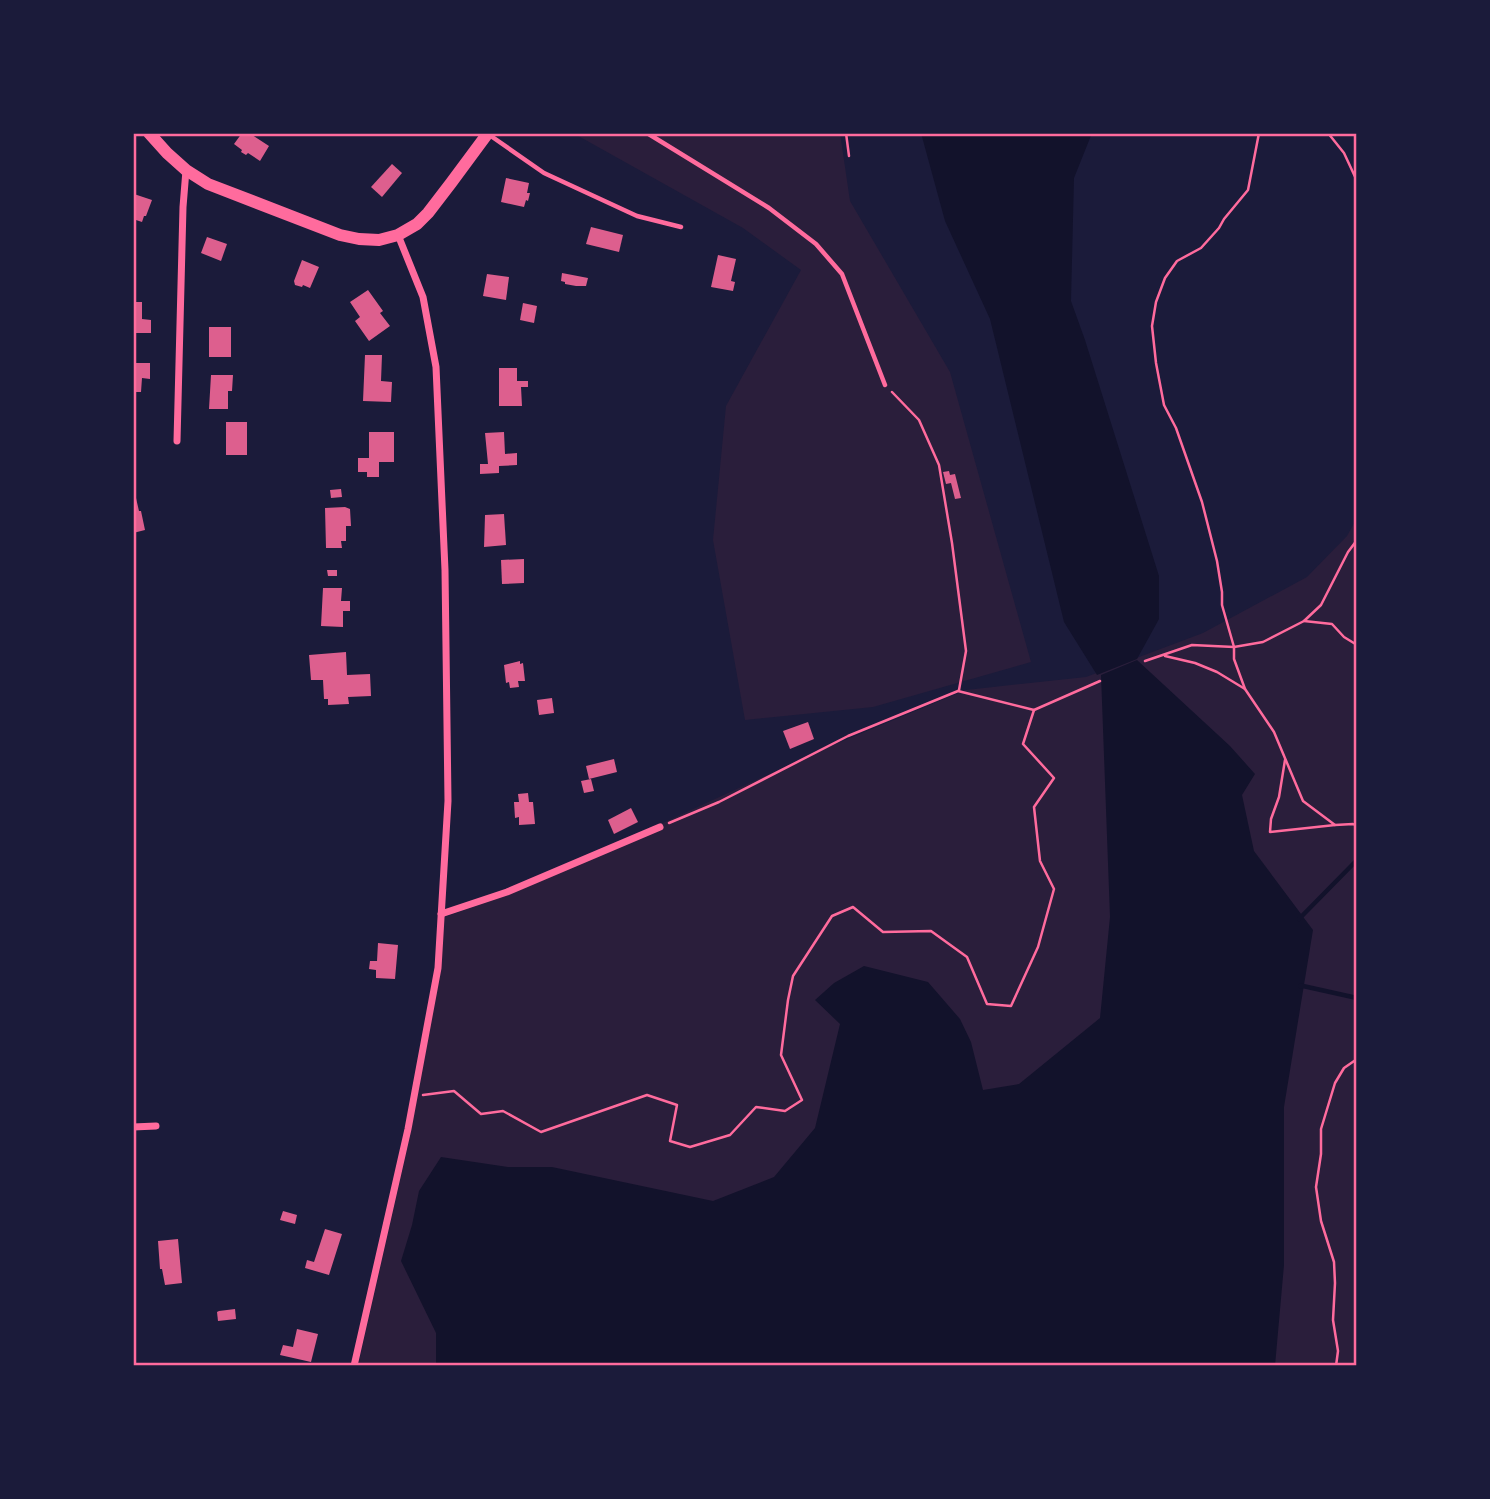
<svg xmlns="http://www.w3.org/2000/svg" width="1490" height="1499" font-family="'Zilla Slab',serif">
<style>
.green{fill:#2a1e3b}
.water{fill:#12122b}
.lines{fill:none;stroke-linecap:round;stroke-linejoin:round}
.stream{stroke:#12122b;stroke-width:4.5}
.building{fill:#dd5f8e}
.path{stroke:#ff6b9d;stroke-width:2.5}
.service{stroke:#ff6b9d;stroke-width:4.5}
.minor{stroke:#ff6b9d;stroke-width:7}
.secondary{stroke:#ff6b9d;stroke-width:12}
.neatline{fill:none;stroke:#ff6b9d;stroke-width:2.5}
</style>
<rect width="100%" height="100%" fill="#1b1b3a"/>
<g class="green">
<path d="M573,133H840L850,201L950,372L1031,662L873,707L745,720L713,540L726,406L801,270L743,228Z"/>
<path d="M1357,518V1366H358L409,1141L440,968L445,917L504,896L826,748L966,690L1086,677L1203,633L1307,577L1347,536Z"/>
</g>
<g class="water">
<path d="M921,133H1092L1074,178L1071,301L1085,340L1159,576V619L1137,659L1097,675L1064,622L990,319L945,221Z"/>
<path d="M1137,660L1230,746L1255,774L1242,795L1254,851L1313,930L1284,1107V1265L1275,1366H436V1333L401,1261L412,1225L419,1191L441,1157L508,1167H552L713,1201L774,1177L815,1128L840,1024L815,1000L834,983L864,966L928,982L960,1019L971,1042L983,1090L1019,1084L1100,1018L1110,917L1101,675Z"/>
</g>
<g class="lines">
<g class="stream">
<path d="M1299,919L1357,860"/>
<path d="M1300,986H1303L1357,998"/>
</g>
</g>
<g class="building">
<path d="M242,133H249L269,146L260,161L248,153L246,155L241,152L242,150L234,144Z"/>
<path d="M392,164L402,173L382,197L371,187Z"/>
<path d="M506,178L529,183L527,193H530L528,201L526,200L524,207L501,202Z"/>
<path d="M134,194L152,200L146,216H144L142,222L133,219Z"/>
<path d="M591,227L623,235L619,252L586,244Z"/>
<path d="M207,237L227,244L221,261L201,253Z"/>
<path d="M718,255L736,259L731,281L735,282L733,291L711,287Z"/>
<path d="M302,260L319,267L310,288L303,285L302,287L295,285L294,281Z"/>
<path d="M562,273L588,278L586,286H576L565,284V282L561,281Z"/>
<path d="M487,274L509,277L506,300L483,296Z"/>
<path d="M368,290L383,311L380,313L390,326L369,341L355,321L360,317L350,302Z"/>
<path d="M133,302H142V319L151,320V333H136V325H133Z"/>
<path d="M523,303L537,306L534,323L520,320Z"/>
<rect x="209" y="327" width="22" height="30"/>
<path d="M365,355H382L381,381L392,382L391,402L363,401Z"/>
<path d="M135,363H150V379L142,378L141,392H133V371H135Z"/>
<path d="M499,368H517V381H528V387H521L522,406H499Z"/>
<path d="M211,375H233L232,391H228V409H209Z"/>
<rect x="226" y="422" width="21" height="33"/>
<path d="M369,432H394V462H379V477H367V472H358V458H369Z"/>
<path d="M504,432L505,454L517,453V465L499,466V473L480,474V464H488L485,433Z"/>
<path d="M949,471L950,475L955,474L961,498L955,499L951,483L946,484L943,472Z"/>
<path d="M341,489L342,497L331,498L330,490Z"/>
<path d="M133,498H136L139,511H141L145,530L133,533Z"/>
<path d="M345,507L350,509L351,526H346V541H341L342,548H326L325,508Z"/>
<path d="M504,514L506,545L484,547L485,515Z"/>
<path d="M524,559V583L502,584L501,560Z"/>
<path d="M327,570H337V576H328Z"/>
<path d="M323,588H342L341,601H350V611H343V627L321,626Z"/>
<path d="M346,652L347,675L370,674L371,696L348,697L349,704L328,705V699H324L323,680H311L309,655Z"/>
<path d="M520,661V664L523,663L525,681H518L519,687L510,688L509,682L506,683L504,665Z"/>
<path d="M552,698L554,713L539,715L537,700Z"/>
<path d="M808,722L814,739L790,749L783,731Z"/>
<path d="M614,759L617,772L589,779L586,766Z"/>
<path d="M591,779L594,791L584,793L581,781Z"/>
<path d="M528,793L529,802H533L535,824L519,825V817L515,818L514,802H519L518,794Z"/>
<path d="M631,808L638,822L614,834L608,820Z"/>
<path d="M378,943L398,945L395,979L376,978V970L369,969L370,961H377Z"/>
<path d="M283,1211L297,1215L295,1224L280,1220Z"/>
<path d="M325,1229L342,1234L329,1275L305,1268L307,1260L314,1262Z"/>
<path d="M178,1239L182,1283L165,1285L162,1269H160L158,1241Z"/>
<path d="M235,1309L236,1319L218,1321L217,1312L219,1311Z"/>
<path d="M297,1329L318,1334L311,1362L280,1355L283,1345L293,1347Z"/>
</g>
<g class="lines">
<g class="path">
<path d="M846,133L849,156"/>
<path d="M1259,133L1248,190L1224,219L1219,228L1201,248L1177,261L1165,278L1156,302L1152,326L1156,363L1164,405L1176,428L1202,502L1217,561L1222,592V605L1234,647V659L1245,689L1274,732L1303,801L1335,825L1353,824L1357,826"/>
<path d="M1328,133L1344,153L1357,181"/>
<path d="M892,392L919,420L939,465L952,543L966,651L959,690"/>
<path d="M1304,621L1332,624L1344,637L1357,645"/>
<path d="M1165,656L1195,663L1217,672L1245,689"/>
<path d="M1145,661L1192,645L1234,647L1263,642L1304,621L1321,605L1348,552L1357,540"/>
<path d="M1285,760L1279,797L1271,819L1270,832L1335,825"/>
<path d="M669,823L719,802L848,736L958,691L1034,710L1100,681"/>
<path d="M423,1095L454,1091L481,1114L503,1111L541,1132L647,1095L677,1105L670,1141L690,1147L730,1135L756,1107L785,1111L802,1100L781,1055L788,1000L793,976L832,916L853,907L883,932L931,931L967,957L987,1004L1011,1006L1038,947L1054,889L1040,861L1034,807L1054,778L1023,744L1034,710"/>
<path d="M1336,1366L1338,1351L1333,1320L1335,1283L1334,1262L1321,1221L1316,1187L1321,1154V1129L1335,1083L1344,1068L1357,1059"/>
</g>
<g class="service">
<path d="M647,133L769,208L816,244L842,274L885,385"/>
<path d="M488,134L544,173L637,216L681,227"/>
</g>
<g class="minor">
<path d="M177,441L183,207L186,170"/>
<path d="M441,914L507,892L660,827"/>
<path d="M133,1127L156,1126"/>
<path d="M354,1366L408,1129L438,968L448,801L445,570L436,367L423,297L398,235"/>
</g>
<path class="secondary" d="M149,133L167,153L186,170L208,184L340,235L359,239L379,240L398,235L417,224L428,213L451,183L488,133"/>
</g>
<rect width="1490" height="1499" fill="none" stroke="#1b1b3a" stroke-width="270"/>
<rect x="135" y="135" width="1220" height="1229" class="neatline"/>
</svg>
